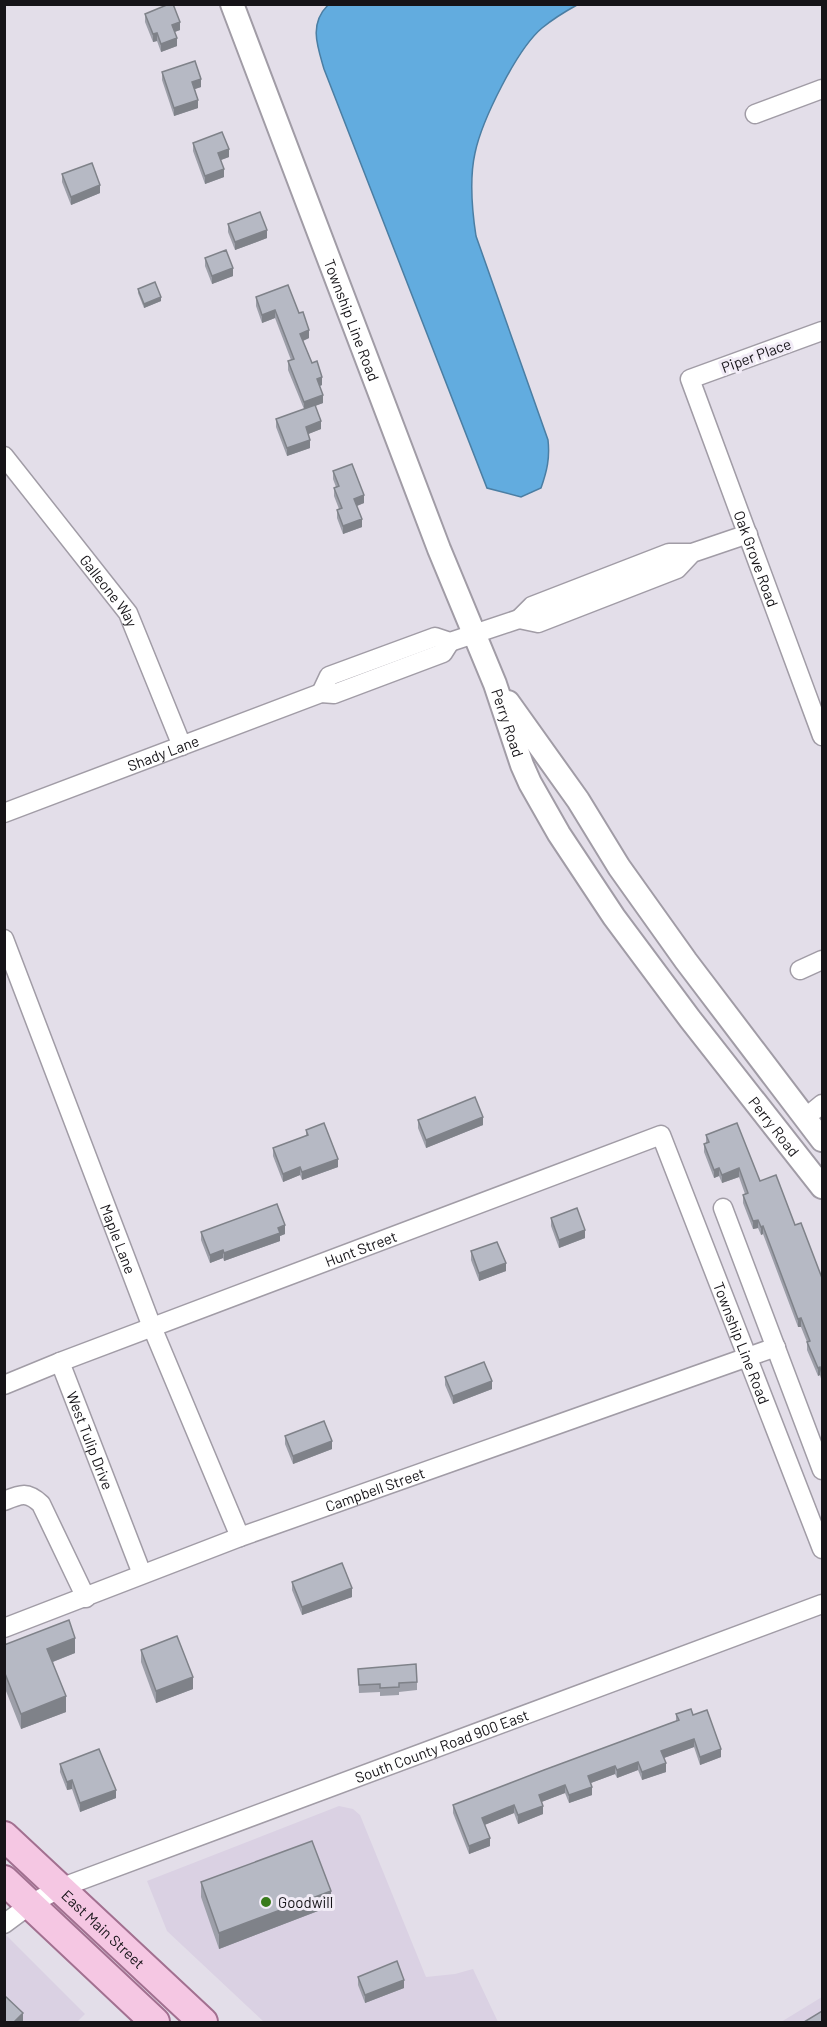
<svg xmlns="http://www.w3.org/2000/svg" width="827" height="2027" font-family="Barlow,sans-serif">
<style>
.built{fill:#dad1e3}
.water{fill:#62acdf;stroke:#4b7ea3;stroke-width:1.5}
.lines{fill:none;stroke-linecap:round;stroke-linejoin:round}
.minor-casing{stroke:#a19ca6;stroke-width:21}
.tertiary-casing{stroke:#a19ca6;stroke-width:26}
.primary-casing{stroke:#a27090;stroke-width:32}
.minor{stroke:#fff;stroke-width:18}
.tertiary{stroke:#fff;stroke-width:22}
.primary{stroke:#f5c7e3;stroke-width:28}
.wall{fill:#9d9fa9}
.shaded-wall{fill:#7f8289}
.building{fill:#b6b9c4;stroke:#7f8289;stroke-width:1.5}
.poi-dot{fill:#397b1b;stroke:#f1ebf6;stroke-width:2}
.labels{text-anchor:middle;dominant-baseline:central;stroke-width:6;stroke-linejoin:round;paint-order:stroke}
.street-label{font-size:15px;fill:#161418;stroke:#f1ebf6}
.poi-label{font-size:15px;fill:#161418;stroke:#f1ebf6;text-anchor:start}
</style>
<rect width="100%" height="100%" fill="#e3dee9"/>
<g class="built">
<path d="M339,1806L353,1809L360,1815L426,1977L455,1974L473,1969L498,2022H264L167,1931L147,1881Z"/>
<path d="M4,1933L85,2014L77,2022H5Z"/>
<path d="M822,1997V2022H781Z"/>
</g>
<path class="water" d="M328,5H577C566,11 553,19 542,28C517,49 482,120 475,153C469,180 472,210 476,236L548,440C550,458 547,471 541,488L521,497L487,488L324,69C317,45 309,24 328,5Z"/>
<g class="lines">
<defs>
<g id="minor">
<path d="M755,114L822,89"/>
<path id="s1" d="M822,331L690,379L822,736"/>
<path id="s2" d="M4,456L128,613L182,746"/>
<path d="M692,553L677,569L538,623L519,619L532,606L669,553H692L748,534"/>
<path d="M321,693L329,676L435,637L450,642L519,619"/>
<path id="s3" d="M4,813L321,693L334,694L443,653L450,642"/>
<path id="s4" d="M4,939L152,1327L240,1537"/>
<path d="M800,970L822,960"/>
<path d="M805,1118L822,1104"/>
<path d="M723,1208L822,1470"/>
<path id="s5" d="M60,1362L142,1574"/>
<path id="s6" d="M4,1385L60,1362L661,1135L822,1549"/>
<path d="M4,1501C21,1494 27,1491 41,1504L86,1598"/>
<path id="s7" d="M4,1628L240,1537L776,1347"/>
<path id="s8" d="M4,1924L31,1904L60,1888L822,1604"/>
</g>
<g id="tertiary">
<path id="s9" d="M232,4L439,549L495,684L522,765L530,783L559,834L614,917L690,1019L822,1187"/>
<path d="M508,702L578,800L619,867L686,961L822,1140"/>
</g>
<g id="primary">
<path id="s10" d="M4,1836L203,2022"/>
<path d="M4,1880L155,2022"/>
</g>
</defs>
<use href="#minor" class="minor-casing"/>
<use href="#tertiary" class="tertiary-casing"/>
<use href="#primary" class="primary-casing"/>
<use href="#minor" class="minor"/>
<use href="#tertiary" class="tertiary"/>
<use href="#primary" class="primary"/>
</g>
<g class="wall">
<path d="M145,14L180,30L174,32L177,46L161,52L157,41L153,42L145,22Z"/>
<path d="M162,72L201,87L195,89L198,108L174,116L162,80Z"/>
<path d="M193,143L229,157L221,160L224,177L205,184L193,151Z"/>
<path d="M62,174L100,193L71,205L62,182Z"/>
<path d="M228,224L267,238L235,250L228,232Z"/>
<path d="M205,258L233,276L212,284L205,266Z"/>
<path d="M138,289L161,301L144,308L138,293Z"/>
<path d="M256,297L299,313L309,338L303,341L312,363L322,385L320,386L323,403L315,406L321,429L308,434L310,448L287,456L276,427V419L304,409L288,370V361L291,360L275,318L262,323L256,306Z"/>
<path d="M333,471L364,503L357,506L362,527L343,534L337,518V510L339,509L334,496V488L336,487L333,479Z"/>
<path d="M418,1120L483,1125L426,1148L418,1128Z"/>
<path d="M306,1130L338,1167L302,1180L300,1175L283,1182L273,1156V1148L306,1136Z"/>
<path d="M706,1135L760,1181L795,1225L822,1278V1382L820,1375L818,1376L807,1350V1342L801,1327H798L763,1234L761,1235L758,1228L753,1229L743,1203V1195L745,1194L739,1177L722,1183L719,1176L714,1178L704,1152V1144L706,1143Z"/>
<path d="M551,1218L585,1238L559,1248L551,1226Z"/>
<path d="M201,1232L285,1234L280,1236V1241L224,1261L223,1258L210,1263L201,1240Z"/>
<path d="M471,1251L506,1271L479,1281L471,1260Z"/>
<path d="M445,1377L492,1389L453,1404L445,1385Z"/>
<path d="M285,1436L332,1449L293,1464L285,1444Z"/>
<path d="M292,1582L352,1597L302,1615L292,1590Z"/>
<path d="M4,1645L75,1653L53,1662L66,1712L21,1729L4,1686Z"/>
<path d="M141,1650L193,1689L156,1703L141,1662Z"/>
<path d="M358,1669L417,1682V1690L399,1692V1695L380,1696V1692L359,1693Z"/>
<path d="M676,1714L693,1715L721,1757L700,1765L694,1747L664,1758L666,1772L642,1780L638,1770L617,1778L615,1774L591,1783L592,1795L569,1803L565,1793L541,1802L543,1814L518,1824L514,1813L484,1825L490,1846L469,1854L453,1813V1805L676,1721Z"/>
<path d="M60,1764L116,1798L80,1812L72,1789L67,1790L60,1772Z"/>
<path d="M201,1882L331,1906L219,1949L201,1897Z"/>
<path d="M358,1977L404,1988L365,2003L358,1985Z"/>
</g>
<g class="shaded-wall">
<path d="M180,22V30L172,33V25Z"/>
<path d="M157,33V41L153,42V34Z"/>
<path d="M177,38V46L161,52V44Z"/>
<path d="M201,79V87L192,90V82Z"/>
<path d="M198,100V108L174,116V108Z"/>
<path d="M229,149V157L218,161V153Z"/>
<path d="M224,169V177L205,184V176Z"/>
<path d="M100,185V193L71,205V197Z"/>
<path d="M267,230V238L235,250V242Z"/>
<path d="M233,268V276L212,284V276Z"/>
<path d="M161,297V301L144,308V304Z"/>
<path d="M275,310V318L262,323V315Z"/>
<path d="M309,330V338L300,342V334Z"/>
<path d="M322,377V385L317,387V379Z"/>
<path d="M323,395V403L304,410V402Z"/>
<path d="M321,421V429L306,435V427Z"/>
<path d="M310,440V448L287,456V448Z"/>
<path d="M364,495V503L354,507V499Z"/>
<path d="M362,519V527L343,534V526Z"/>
<path d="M483,1117V1125L426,1148V1140Z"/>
<path d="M338,1159V1167L302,1180V1172Z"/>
<path d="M300,1167V1175L283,1182V1174Z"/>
<path d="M719,1168V1176L714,1178V1170Z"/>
<path d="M739,1168V1177L722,1183V1175Z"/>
<path d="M758,1220V1228L753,1229V1221Z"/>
<path d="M285,1225V1234L280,1236V1241L224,1261V1253Z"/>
<path d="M763,1226V1234L761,1235V1227Z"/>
<path d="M585,1230V1238L559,1248V1240Z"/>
<path d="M223,1250V1258L210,1263V1255Z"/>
<path d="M506,1263V1271L479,1281V1273Z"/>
<path d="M801,1318V1327H798V1319Z"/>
<path d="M820,1367V1375L818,1376V1368Z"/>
<path d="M492,1381V1389L453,1404V1396Z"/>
<path d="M332,1441V1449L293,1464V1456Z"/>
<path d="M352,1588V1597L302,1615V1607Z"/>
<path d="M75,1638V1653L47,1664V1649Z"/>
<path d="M193,1677V1689L156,1703V1691Z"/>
<path d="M66,1696V1712L21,1729V1714Z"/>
<path d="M694,1739V1747L661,1759V1751Z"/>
<path d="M721,1749V1757L700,1765V1757Z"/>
<path d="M638,1762V1770L617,1778V1770Z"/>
<path d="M666,1763V1772L642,1780V1772Z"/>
<path d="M615,1766V1774L588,1784V1776Z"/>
<path d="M72,1780V1789L67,1790V1782Z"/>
<path d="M565,1785V1793L539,1803V1795Z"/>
<path d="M592,1787V1795L569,1803V1795Z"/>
<path d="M116,1790V1798L80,1812V1803Z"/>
<path d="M514,1805V1813L482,1826V1818Z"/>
<path d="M543,1806V1814L518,1824V1815Z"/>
<path d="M490,1838V1846L469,1854V1846Z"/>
<path d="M331,1891V1906L219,1949V1933Z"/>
<path d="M404,1980V1988L365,2003V1995Z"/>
<path d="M23,2013V2022H14Z"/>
</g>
<g class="building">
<path d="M169,4H173L180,22L172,25L177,38L161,44L157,33L153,34L145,14Z"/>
<path d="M195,61L201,79L192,82L198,100L174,108L162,72Z"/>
<path d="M222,132L229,149L218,153L224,169L205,176L193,143Z"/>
<path d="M92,163L100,185L71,197L62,174Z"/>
<path d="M260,212L267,230L235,242L228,224Z"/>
<path d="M226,250L233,268L212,276L205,258Z"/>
<path d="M155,282L161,297L144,304L138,289Z"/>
<path d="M288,285L299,313L303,312L309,330L300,334L312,363L317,361L322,377L317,379L323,395L304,402L288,361L294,359L275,310L262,315L256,297Z"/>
<path d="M315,405L321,421L306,427L310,440L287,448L276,419Z"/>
<path d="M352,464L364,495L354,499L362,519L343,526L337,510L342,508L334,488L339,486L333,471Z"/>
<path d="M475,1097L483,1117L426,1140L418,1120Z"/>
<path d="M324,1123L338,1159L302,1172L300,1167L283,1174L273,1148L308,1135L306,1130Z"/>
<path d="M737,1123L760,1181L776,1175L795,1225L801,1223L822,1278V1374L820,1367L818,1368L807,1342L810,1341L801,1318L798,1319L763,1226L761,1227L758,1220L753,1221L743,1195L748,1193L739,1168L722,1175L719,1168L714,1170L704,1144L709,1142L706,1135Z"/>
<path d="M277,1204L285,1225L278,1228L280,1233L224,1253L223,1250L210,1255L201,1232Z"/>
<path d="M577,1208L585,1230L559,1240L551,1218Z"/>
<path d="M497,1242L506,1263L479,1273L471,1251Z"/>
<path d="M484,1362L492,1381L453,1396L445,1377Z"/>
<path d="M324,1421L332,1441L293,1456L285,1436Z"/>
<path d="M342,1563L352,1588L302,1607L292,1582Z"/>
<path d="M69,1620L75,1638L47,1649L66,1696L21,1714L4,1671V1645Z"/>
<path d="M177,1636L193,1677L156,1691L141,1650Z"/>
<path d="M416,1664L417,1682L399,1683V1687L380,1688V1684L359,1685L358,1669Z"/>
<path d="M691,1709L693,1715L707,1710L721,1749L700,1757L694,1739L661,1751L666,1763L642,1772L638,1762L617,1770L615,1766L588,1776L592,1787L569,1795L565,1785L539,1795L543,1806L518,1815L514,1805L482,1818L490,1838L469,1846L453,1805L544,1770L679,1720L676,1714Z"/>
<path d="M99,1749L116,1790L80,1803L72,1780L67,1782L60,1764Z"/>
<path d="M312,1841L331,1891L219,1933L201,1882Z"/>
<path d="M397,1961L404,1980L365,1995L358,1977Z"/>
<path d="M4,1995L23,2013L14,2022H4Z"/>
<path d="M822,2011V2022H804Z"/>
</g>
<circle class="poi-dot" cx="266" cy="1902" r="6"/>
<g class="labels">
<g class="street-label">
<text stroke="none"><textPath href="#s9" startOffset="338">Township Line Road</textPath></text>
<text transform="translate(756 355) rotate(-20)">Piper Place</text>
<text stroke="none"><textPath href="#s1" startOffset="332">Oak Grove Road</textPath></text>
<text stroke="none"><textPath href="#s2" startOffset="171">Galleone Way</textPath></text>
<text stroke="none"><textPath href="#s9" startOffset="770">Perry Road</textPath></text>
<text stroke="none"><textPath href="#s3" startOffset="170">Shady Lane</textPath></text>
<text stroke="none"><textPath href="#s9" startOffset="1256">Perry Road</textPath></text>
<text stroke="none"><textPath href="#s4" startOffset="321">Maple Lane</textPath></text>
<text stroke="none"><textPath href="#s6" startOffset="382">Hunt Street</textPath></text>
<text stroke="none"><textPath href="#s6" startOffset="926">Township Line Road</textPath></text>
<text stroke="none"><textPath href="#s5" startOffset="84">West Tulip Drive</textPath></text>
<text stroke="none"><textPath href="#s7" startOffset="396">Campbell Street</textPath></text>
<text stroke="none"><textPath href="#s8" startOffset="474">South County Road 900 East</textPath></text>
<text stroke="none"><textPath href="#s10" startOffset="136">East Main Street</textPath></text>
</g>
<g class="poi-label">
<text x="278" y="1902">Goodwill</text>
</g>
</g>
<rect width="827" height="2027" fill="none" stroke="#161418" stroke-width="12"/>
</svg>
